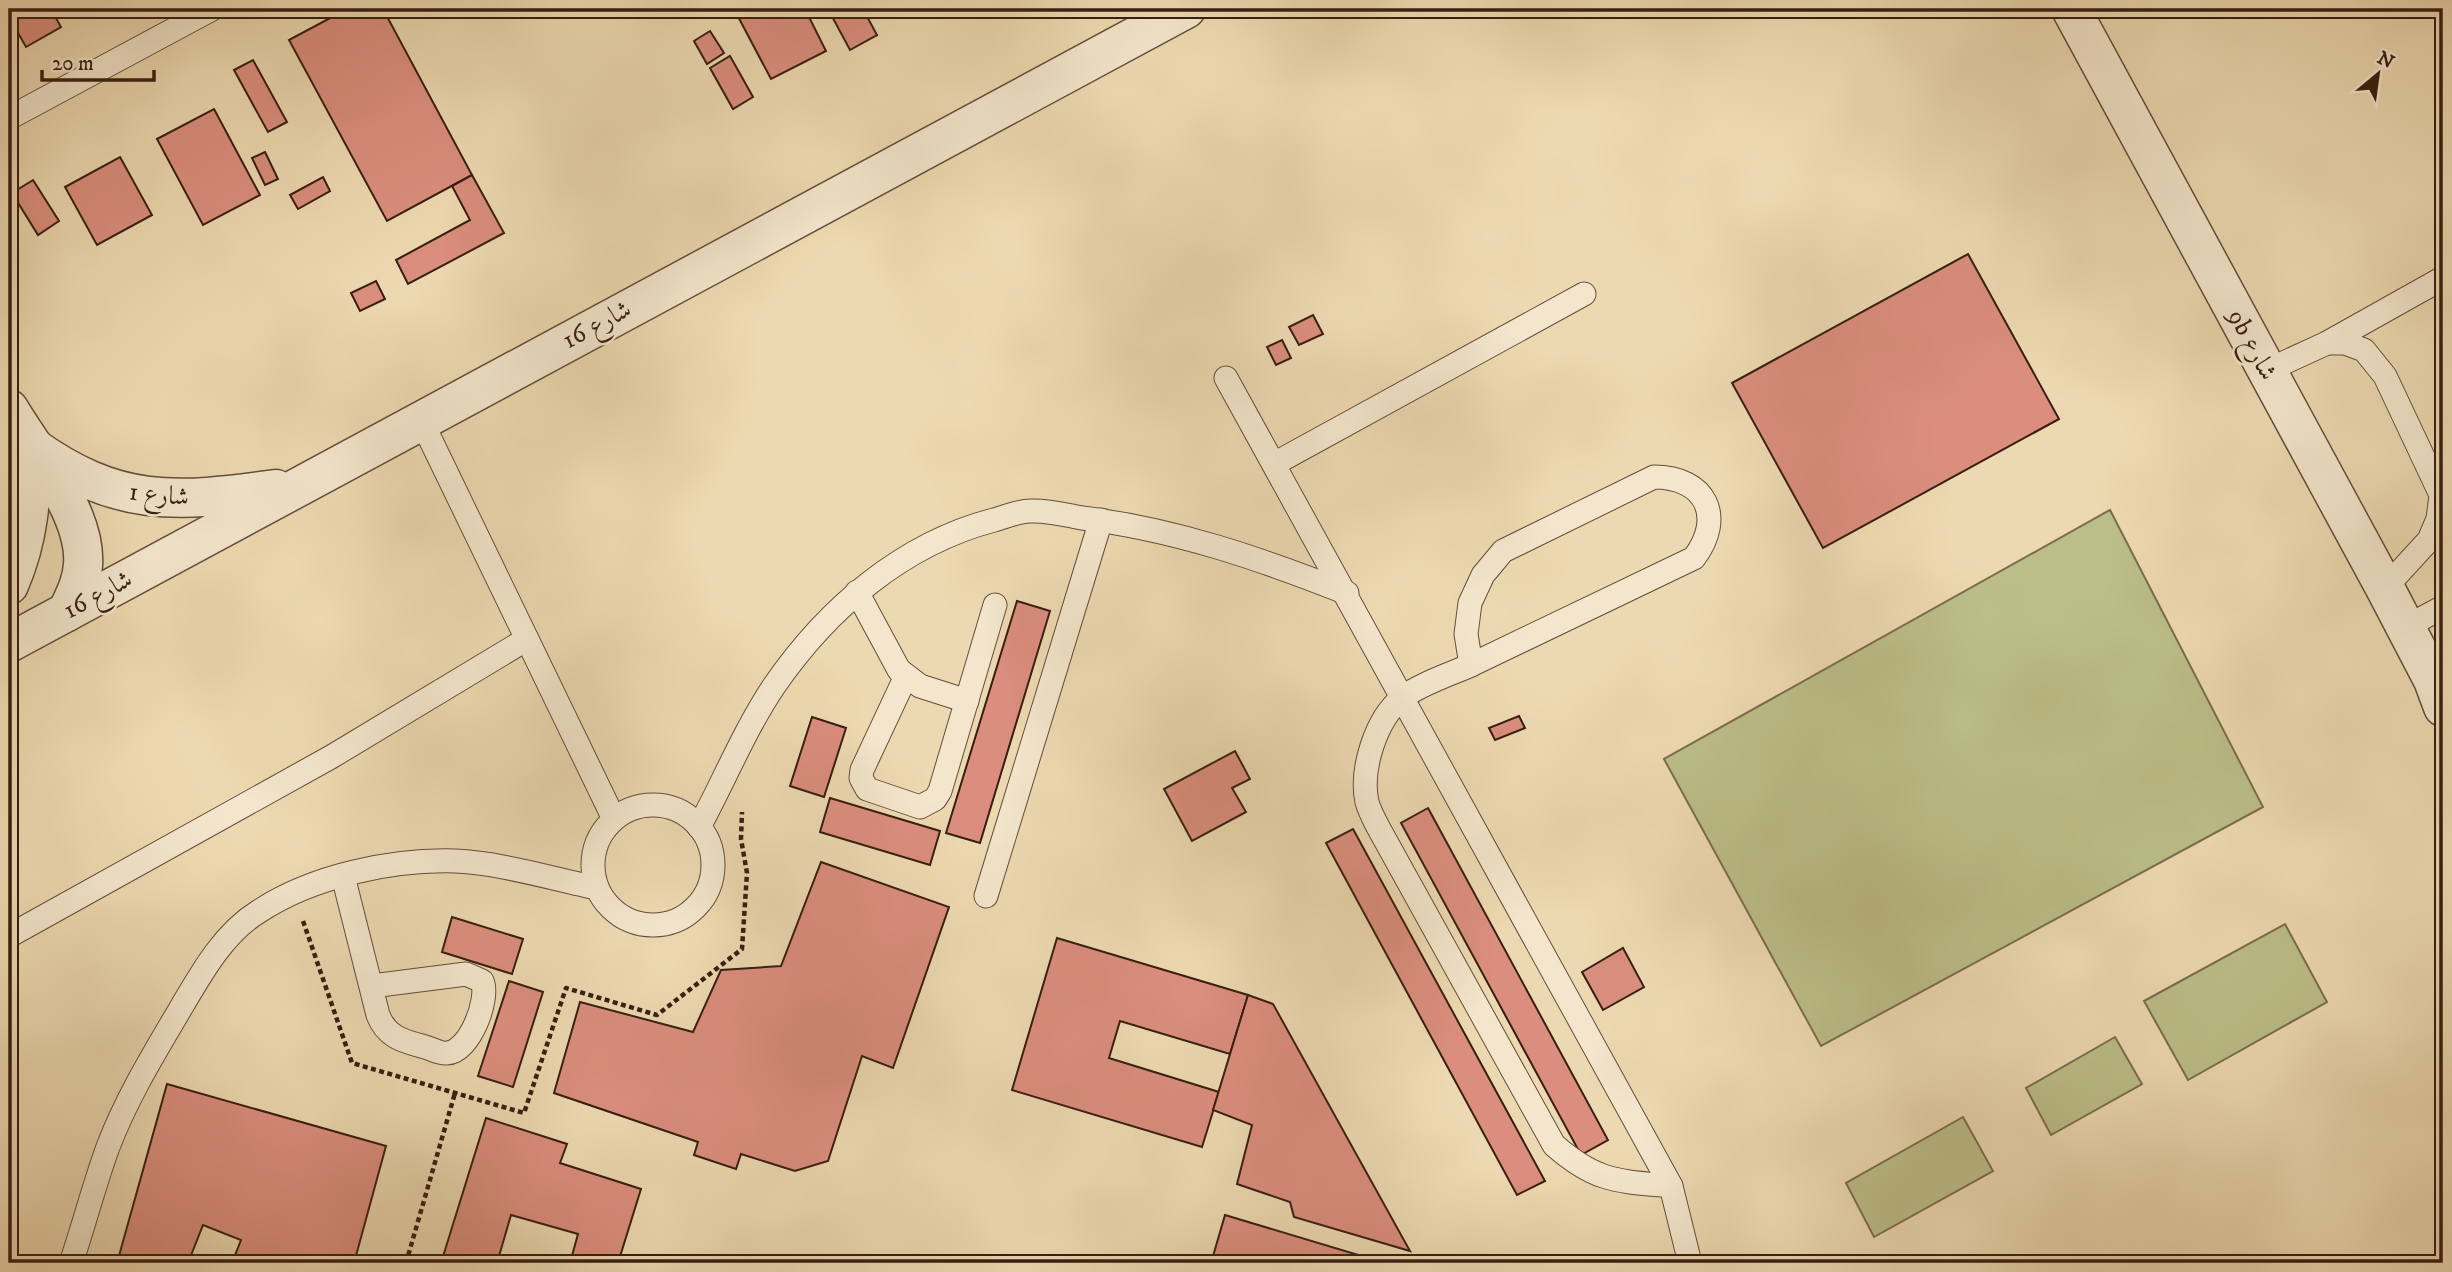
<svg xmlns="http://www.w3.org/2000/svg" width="2452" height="1272" font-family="'IM FELL DW Pica',Amiri,serif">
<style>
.green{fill:#bcbe89;stroke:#7a6e4d;stroke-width:2}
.building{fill:#db8e7e;stroke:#371e11;stroke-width:2}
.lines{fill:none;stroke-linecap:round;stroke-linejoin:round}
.lane-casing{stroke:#644d39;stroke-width:25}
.street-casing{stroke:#644d39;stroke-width:41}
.path{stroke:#371e11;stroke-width:4.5;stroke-dasharray:5 3.5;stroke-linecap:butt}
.lane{stroke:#f3e6cc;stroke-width:23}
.street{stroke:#f3e6cc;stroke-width:38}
.labels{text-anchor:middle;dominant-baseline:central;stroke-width:5;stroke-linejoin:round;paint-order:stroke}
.street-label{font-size:26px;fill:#371e11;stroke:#f3e6cc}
</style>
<rect width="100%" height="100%" fill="#edd9b1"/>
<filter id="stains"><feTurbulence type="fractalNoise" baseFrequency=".00286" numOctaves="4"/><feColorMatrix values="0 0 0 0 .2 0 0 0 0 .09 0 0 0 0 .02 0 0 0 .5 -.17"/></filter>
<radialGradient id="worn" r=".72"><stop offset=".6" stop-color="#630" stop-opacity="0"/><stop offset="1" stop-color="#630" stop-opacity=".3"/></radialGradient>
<g class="green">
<path d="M2110,510L2263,807L1821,1046L1664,759Z"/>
<path d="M2285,924L2327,1002L2188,1080L2144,1001Z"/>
<path d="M2115,1037L2142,1084L2051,1135L2026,1088Z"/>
<path d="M1963,1117L1993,1171L1874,1237L1846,1183Z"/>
</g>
<g class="building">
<path d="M9,9H51L61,27L26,47L9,17Z"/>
<path d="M347,9H383L472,175L387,221L289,40Z"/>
<path d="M734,9H805L826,51L771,79Z"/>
<path d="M828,9H863L877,35L850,50Z"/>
<path d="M710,31L724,53L707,64L694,41Z"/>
<path d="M730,56L753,97L733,109L710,68Z"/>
<path d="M253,60L287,122L268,132L234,70Z"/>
<path d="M214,109L260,195L203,225L157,139Z"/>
<path d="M265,152L278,179L265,185L252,158Z"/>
<path d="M120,157L152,215L97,245L65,187Z"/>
<path d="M472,175L504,233L408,284L396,260L470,220L452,186Z"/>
<path d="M323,177L330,191L298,209L290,195Z"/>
<path d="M33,180L59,221L38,235L12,193Z"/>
<path d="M1968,254L2059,419L1823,548L1732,383Z"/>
<path d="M376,281L385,299L360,311L351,293Z"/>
<path d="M1313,315L1323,334L1299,345L1289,327Z"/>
<path d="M1282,340L1291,358L1276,365L1267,347Z"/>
<path d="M1017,601L1050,611L980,843L946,833Z"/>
<path d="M1519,716L1525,728L1495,740L1489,728Z"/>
<path d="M812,717L846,728L824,797L790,786Z"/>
<path d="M1235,751L1250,779L1232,788L1246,812L1192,841L1164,789Z"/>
<path d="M830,798L940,831L930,865L820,832Z"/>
<path d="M1428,808L1608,1140L1581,1155L1401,823Z"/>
<path d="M1353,829L1545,1181L1517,1195L1326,843Z"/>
<path d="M821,862L949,907L893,1068L862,1056L828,1161L795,1171L741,1154L736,1169L694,1155L698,1142L554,1093L580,1002L693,1032L721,970L781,966Z"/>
<path d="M452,917L523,939L512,974L442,952Z"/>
<path d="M1057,938L1248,995L1230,1054L1120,1021L1109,1058L1219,1092L1202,1147L1012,1090Z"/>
<path d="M1623,948L1644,987L1603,1010L1582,972Z"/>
<path d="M509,981L543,992L513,1087L478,1076Z"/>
<path d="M1248,995L1273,1004L1410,1251L1294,1217L1290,1202L1237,1184L1252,1125L1213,1110Z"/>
<path d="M167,1084L386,1146L354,1263H232L241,1240L203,1225L188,1263H117Z"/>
<path d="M486,1118L567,1144L560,1163L641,1189L618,1263H570L578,1234L511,1215L497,1263H441Z"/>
<path d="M1225,1215L1385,1263H1211Z"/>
</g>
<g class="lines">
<defs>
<g id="lane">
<path d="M9,118L212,9"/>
<path d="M2327,343L2443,278"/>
<path d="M2266,371L2327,343H2345L2364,350L2385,376L2441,495L2438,519L2429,540L2385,588"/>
<path d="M1226,378L1671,1186L1690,1263"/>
<path d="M421,420L614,819"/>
<path d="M1274,464L1584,294"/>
<path d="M1654,477C1706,477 1725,517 1694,558L1471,665L1466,634L1470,603L1483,575L1503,551Z"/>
<path d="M857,592L899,670L920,686L967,701"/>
<path d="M2406,627L2443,607"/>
<path d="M1471,665C1451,674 1418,685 1402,698C1376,719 1360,769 1367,802C1369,810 1374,819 1378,827L1554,1145C1596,1182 1617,1181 1671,1186"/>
<path d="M906,676L862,770L861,778L867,789L920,807L935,799L940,791L995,605"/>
<circle cx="653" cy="865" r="60"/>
<path d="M699,827C724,781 745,729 774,686C827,609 902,544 994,520C1005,517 1018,511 1030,511C1047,510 1066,515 1082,518C1174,529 1261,559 1347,593"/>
<path d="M343,876L378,1015C387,1038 404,1041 425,1047C432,1049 441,1054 447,1053C470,1052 490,998 482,981L466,974L372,986"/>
<path d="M986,896L1101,520"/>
<path d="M9,936L331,757L527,639"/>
<path d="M71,1263C84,1225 94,1185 108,1147C127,1097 155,1052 182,1006C202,972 224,933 258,912C312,876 392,859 456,861C501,863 553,879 597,888"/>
</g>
<g id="street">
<path d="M2071,9L2385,588L2433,680L2443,707"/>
<path d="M9,409C35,453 87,513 83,565C82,582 74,597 67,612"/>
<path d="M30,445C117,508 175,503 276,489"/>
<path d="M9,585C29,539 33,494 30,445"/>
<path d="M9,643L1186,9"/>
</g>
</defs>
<use href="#lane" class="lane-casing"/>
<use href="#street" class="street-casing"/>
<g class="path">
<path d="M303,921L352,1063L524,1113L566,988L657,1015L742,949L747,873L741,839L742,812"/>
<path d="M406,1263L455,1093"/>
</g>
<use href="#lane" class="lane"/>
<use href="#street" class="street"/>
</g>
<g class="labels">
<g class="street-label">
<text transform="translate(597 325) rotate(-28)">شارع 16</text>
<text transform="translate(2252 345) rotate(62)">9b شارع</text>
<text transform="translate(159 495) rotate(6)">شارع 1</text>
<text transform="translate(98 595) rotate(-28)">شارع 16</text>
</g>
</g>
<rect width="2452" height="1272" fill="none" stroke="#edd9b1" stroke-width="35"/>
<rect x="10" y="10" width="2431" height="1251" fill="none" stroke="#371e11" stroke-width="3.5"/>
<rect x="18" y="18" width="2417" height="1237" fill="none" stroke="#371e11" stroke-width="2"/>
<g transform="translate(2378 74) rotate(29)" stroke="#f3e6cc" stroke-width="5" paint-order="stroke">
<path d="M0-5L12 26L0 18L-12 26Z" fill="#371e11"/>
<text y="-10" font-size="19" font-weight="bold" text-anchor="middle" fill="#371e11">N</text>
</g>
<path d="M42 70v10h112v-10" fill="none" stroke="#371e11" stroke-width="3.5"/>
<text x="52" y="70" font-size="21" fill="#371e11" stroke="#f3e6cc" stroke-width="5" paint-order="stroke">20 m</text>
<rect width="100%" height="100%" filter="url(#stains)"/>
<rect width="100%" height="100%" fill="url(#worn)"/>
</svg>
